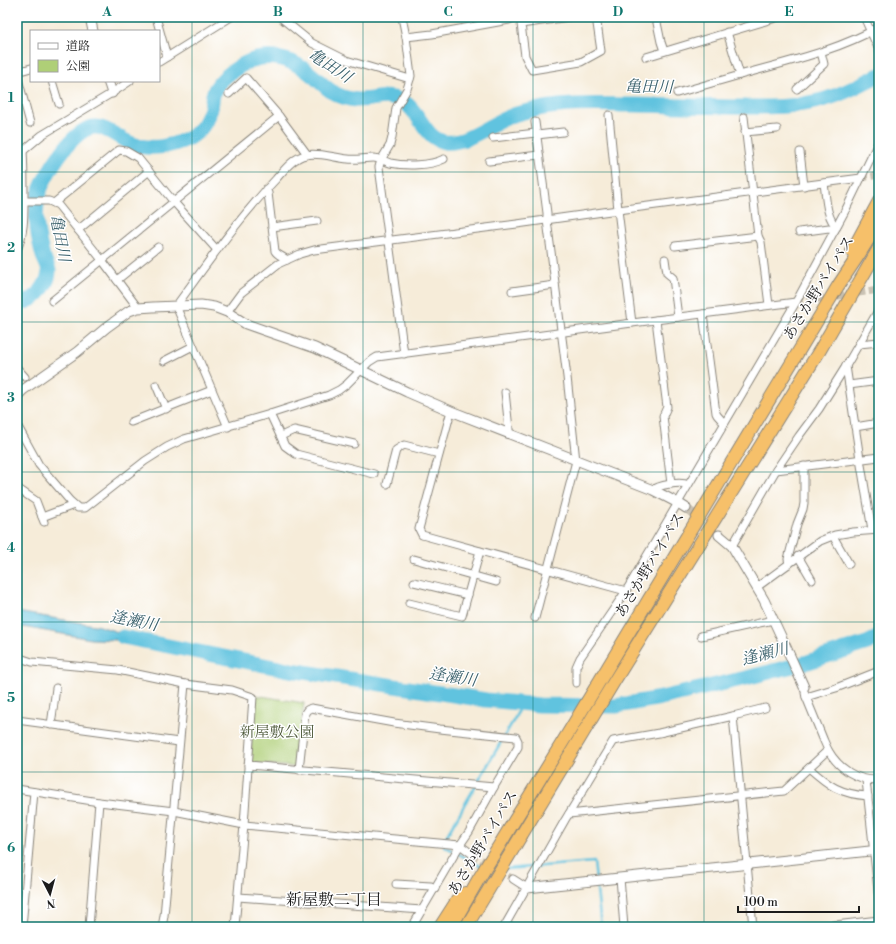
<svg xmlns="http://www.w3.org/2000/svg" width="896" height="944" font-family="'Libre Bodoni','Noto Serif JP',serif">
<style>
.green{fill:#afcf77;stroke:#66764a}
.water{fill:#61c3df;stroke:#3e707e}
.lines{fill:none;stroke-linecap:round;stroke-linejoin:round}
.stream{stroke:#61c3df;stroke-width:2.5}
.river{stroke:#61c3df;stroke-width:15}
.minor-tunnel{stroke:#cac2b3;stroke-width:7;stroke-dasharray:7 3.5;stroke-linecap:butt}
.tertiary-tunnel{stroke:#cac2b3;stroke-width:9;stroke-dasharray:9 4.5;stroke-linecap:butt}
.minor-casing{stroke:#89847a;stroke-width:9}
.tertiary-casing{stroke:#89847a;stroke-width:11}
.trunk-casing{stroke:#89847a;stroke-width:14}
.minor{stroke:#fff;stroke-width:7}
.tertiary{stroke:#fff;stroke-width:9}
.trunk{stroke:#f6c06b;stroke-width:12}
.grid{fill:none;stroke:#0f766e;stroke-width:1;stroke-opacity:0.55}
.labels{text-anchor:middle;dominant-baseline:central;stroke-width:3;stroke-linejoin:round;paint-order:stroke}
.street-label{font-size:15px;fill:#1c1c1c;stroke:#fff}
.park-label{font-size:15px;fill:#4f5b3c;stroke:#fff}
.water-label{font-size:16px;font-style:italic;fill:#385f6a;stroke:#fff}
.neighbourhood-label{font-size:16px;fill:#1c1c1c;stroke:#fff}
.neatline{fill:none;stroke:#0f766e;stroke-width:1.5}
.grid-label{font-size:13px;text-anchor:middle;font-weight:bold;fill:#0f766e}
</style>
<rect width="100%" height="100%" fill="#fff"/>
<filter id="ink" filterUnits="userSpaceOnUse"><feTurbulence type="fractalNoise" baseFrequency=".025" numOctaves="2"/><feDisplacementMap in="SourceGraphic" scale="8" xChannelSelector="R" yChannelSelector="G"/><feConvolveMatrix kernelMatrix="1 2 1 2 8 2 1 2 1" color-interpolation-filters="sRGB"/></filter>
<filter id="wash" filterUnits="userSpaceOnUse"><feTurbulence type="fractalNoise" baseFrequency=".012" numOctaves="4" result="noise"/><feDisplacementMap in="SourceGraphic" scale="16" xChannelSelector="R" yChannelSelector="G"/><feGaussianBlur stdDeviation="0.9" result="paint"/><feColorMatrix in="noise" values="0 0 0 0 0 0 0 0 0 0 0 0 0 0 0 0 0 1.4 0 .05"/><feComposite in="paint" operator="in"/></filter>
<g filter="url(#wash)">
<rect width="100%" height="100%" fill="#f6ecd9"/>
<path class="green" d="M255,695L304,703L297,767L250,763Z"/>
<path class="water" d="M17,612L100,626L144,641L91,639L17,626Z"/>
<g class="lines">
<g class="stream">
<path d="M443,842L516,716L520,703"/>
<path d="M444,846L482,867"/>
<path d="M506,869L594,862L601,927"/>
</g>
<g class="river">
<path d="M17,305C22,303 28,301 32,299C40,294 49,281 49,271C48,266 45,261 43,256C36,231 32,204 44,181C52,165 76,126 96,127C103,127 110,132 116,135C121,138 125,141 130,143C149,151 171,147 189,138C201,132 207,122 211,108C212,103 212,97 214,92C219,78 242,63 256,59C277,54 297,62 312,75C321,82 328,91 338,95C345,98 352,100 359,100C376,100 385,93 402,101C421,111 423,138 445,142C466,145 491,123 511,116C526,110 543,108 559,106C585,103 611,105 636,105C670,106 703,106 736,107C763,107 791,108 818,101C840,96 859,85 879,75"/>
<path d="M123,637L284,669L486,700L539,705L616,706L661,698L750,677L808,662L867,643L879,637"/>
</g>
</g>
</g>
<g filter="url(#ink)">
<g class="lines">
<g class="minor-tunnel">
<path d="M861,178L879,175"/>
<path d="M796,302L879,290"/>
<path d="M472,854L513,879"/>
</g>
<path class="tertiary-tunnel" d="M686,508L719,535"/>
<defs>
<g id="minor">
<path d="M156,17L167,57"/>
<path d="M280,17L312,43L346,60L410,79"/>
<path d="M402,17L406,37L411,76L407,89L396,108L392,137L390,145L381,160L379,167L404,354"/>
<path d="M569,17L521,24L525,56L532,70L581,62L601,51L596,17"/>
<path d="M657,17L656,18L661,42L664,51"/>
<path d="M864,17L879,50"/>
<path d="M727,32L740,75C786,62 837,51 879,27"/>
<path d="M406,37L432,34L509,20L513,18V17"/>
<path d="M646,57L779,17"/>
<path d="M159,62L231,17"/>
<path d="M17,72L31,68"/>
<path d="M17,75L30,123"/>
<path d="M52,81L59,104"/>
<path d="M797,89L824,64L821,52"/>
<path d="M677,93L740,75"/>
<path d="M229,94L246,78L279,116L307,154"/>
<path d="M609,115L618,210L632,323"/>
<path d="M744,117L758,236L761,242L769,305"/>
<path d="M745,132L777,129"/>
<path d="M537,135L563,132"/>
<path d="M493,138L536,133"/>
<path d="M800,152L804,186"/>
<path d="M17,156L42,135L112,93L130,81"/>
<path d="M489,161L539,155"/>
<path d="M824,183C826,196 826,219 837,227"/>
<path d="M266,189L268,193L275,251C278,256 283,256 287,260"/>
<path d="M24,201H49L58,205L102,260L138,308"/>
<path d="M54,203L119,150L126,151L138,158L173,201L217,250"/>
<path d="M272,227L317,221"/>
<path d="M78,230L149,171"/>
<path d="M799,232L829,228L835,230"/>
<path d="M675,246L758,236"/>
<path d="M17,250C24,234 24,218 24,201C24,184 24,168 23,151"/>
<path d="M665,259L667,273L673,278L678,317"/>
<path d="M117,280L158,247"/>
<path d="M512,291L555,285"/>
<path d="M52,301L279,116"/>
<path d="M227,312L241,293L278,264L300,254L314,250L517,224L603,212L861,178"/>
<path d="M703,314L716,413L717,415L724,423"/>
<path d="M656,320L667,407L663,416L671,484"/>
<path d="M859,344L879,342"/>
<path d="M164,361L193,346"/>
<path d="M846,366L860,459L872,530"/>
<path d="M17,368L25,377"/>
<path d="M156,385L166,409"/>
<path d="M849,385L879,381"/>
<path d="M505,392L509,429V434"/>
<path d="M451,411L419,529L422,535L626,591"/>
<path d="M270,414L285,446L296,454L374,474"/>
<path d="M131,422L212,390"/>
<path d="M17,425L39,465L70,501L78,508H85L145,461L167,447L184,439L270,414L329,395L339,390L347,384L369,362L377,357L632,323L796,302"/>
<path d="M228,427L176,306C208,262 239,218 276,179C284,170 294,157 306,155C318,152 335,158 348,159C357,160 364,158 373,158C379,158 384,161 390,163C405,166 430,166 444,159"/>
<path d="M855,427L879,423"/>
<path d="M281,436L294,430L354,444"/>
<path d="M776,470L879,457"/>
<path d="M387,484L396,450L404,445L439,454"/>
<path d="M17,488L36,501L44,522"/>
<path d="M653,490C658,485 681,481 688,485"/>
<path d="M42,517L74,505"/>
<path d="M833,536L849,564"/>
<path d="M732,546L776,470L799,436L819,409L846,366L879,309"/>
<path d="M798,556L812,580"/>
<path d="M414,559L496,582"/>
<path d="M789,564L788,559L797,524L803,509L804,503V466"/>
<path d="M414,582L468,595"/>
<path d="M757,587L820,541L835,535L853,532L879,530"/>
<path d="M409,603L462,616L480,551"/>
<path d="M535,618L576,461L567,377L547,220V213L535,122"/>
<path d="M701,636L773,620"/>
<path d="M17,657L32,662L118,670L185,684L232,690L253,697L244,825L235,927"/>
<path d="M576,683V667L580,658L626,591L652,547L796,302L846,209L879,141"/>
<path d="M805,693L806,697L824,741L828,750"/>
<path d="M806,697L836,688L879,671"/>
<path d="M733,716L765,708"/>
<path d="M17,720L179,742"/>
<path d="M51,725L56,688"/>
<path d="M248,765L494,787"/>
<path d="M809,768C829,786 840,794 868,796"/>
<path d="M299,770L305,713L307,710L311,708L394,723L440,729L516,737L518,741V747L494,787L469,832L460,845L412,927"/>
<path d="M866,780L879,900"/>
<path d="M17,789L99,802L174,811L244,825L460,845L472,854"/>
<path d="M569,814L784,791L828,750C839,769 857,781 879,780"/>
<path d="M620,878L624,927"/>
<path d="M513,879L527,888"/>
<path d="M396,884L431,886L435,889"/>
<path d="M238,897L422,910"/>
<path d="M22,927L34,792"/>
<path d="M89,927L99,802"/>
<path d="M162,927L164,916L185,684"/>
<path d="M504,927L565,820L613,741L659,733L733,716L753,927"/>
<path d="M818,927L879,920"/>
</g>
<g id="tertiary">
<path d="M90,17L93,31"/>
<path d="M108,81L112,93"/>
<path d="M17,396L23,390L77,352L107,327L129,311L138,308L153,307L201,305L214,307L227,312L246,324L263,330L315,348L407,392L451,411L653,490L678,503L686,508"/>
<path d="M719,535L732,546L764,600L786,647L804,687"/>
<path d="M527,888L879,850"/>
</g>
<g id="trunk">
<path d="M852,251L879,201"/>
<path d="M440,927L458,899L465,893"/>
<path d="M451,927L478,880L570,730L838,286L858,256L879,222"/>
<path d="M466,927L615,680L820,350L879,248"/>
</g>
</defs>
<use href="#minor" class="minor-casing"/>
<use href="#tertiary" class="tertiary-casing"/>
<use href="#trunk" class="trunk-casing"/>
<use href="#minor" class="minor"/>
<use href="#tertiary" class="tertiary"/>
<use href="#trunk" class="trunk"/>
</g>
</g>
<path class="grid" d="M192,17V927M363,17V927M533,17V927M704,17V927M17,172H879M17,322H879M17,472H879M17,622H879M17,772H879"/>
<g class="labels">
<g class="street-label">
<text transform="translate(819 288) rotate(-58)">あさか野バイパス</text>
<text transform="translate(650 565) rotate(-59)">あさか野バイパス</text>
<text transform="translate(483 843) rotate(-59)">あさか野バイパス</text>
</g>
<g class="park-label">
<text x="277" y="732">新屋敷公園</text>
</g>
<g class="water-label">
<text transform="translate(330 66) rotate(33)">亀田川</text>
<text transform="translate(649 87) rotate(1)">亀田川</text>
<text transform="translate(60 238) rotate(79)">亀田川</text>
<text transform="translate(134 621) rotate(11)">逢瀬川</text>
<text transform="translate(765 654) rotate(-14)">逢瀬川</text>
<text transform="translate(453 677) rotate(9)">逢瀬川</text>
</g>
<g class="neighbourhood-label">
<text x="334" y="900">新屋敷二丁目</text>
</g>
</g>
<rect width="896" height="944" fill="none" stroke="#fff" stroke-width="44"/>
<rect x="30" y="30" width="130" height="52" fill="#ffffff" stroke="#a4a4a4"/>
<rect x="38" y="43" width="20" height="6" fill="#ffffff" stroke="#a4a4a4"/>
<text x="66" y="50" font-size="12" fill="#1c1c1c">道路</text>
<rect x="38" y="60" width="20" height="12" fill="#afcf77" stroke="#a4a4a4"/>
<text x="66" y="70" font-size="12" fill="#1c1c1c">公園</text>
<g transform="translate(50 894) rotate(174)" stroke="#ffffff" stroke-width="3" paint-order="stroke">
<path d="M0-3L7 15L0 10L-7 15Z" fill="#1c1c1c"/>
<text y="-6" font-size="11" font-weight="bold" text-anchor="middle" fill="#1c1c1c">N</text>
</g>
<path d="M738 906v6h121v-6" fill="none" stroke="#1c1c1c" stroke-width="2"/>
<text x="744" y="906" font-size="12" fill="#1c1c1c" stroke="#ffffff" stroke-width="3" paint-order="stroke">100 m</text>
<rect x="22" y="22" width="852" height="900" class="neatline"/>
<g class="grid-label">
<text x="107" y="16">A</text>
<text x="278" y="16">B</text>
<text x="448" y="16">C</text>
<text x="618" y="16">D</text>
<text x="789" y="16">E</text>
<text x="11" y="102">1</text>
<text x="11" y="252">2</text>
<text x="11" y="402">3</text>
<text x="11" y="552">4</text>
<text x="11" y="702">5</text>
<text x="11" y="852">6</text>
</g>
</svg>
